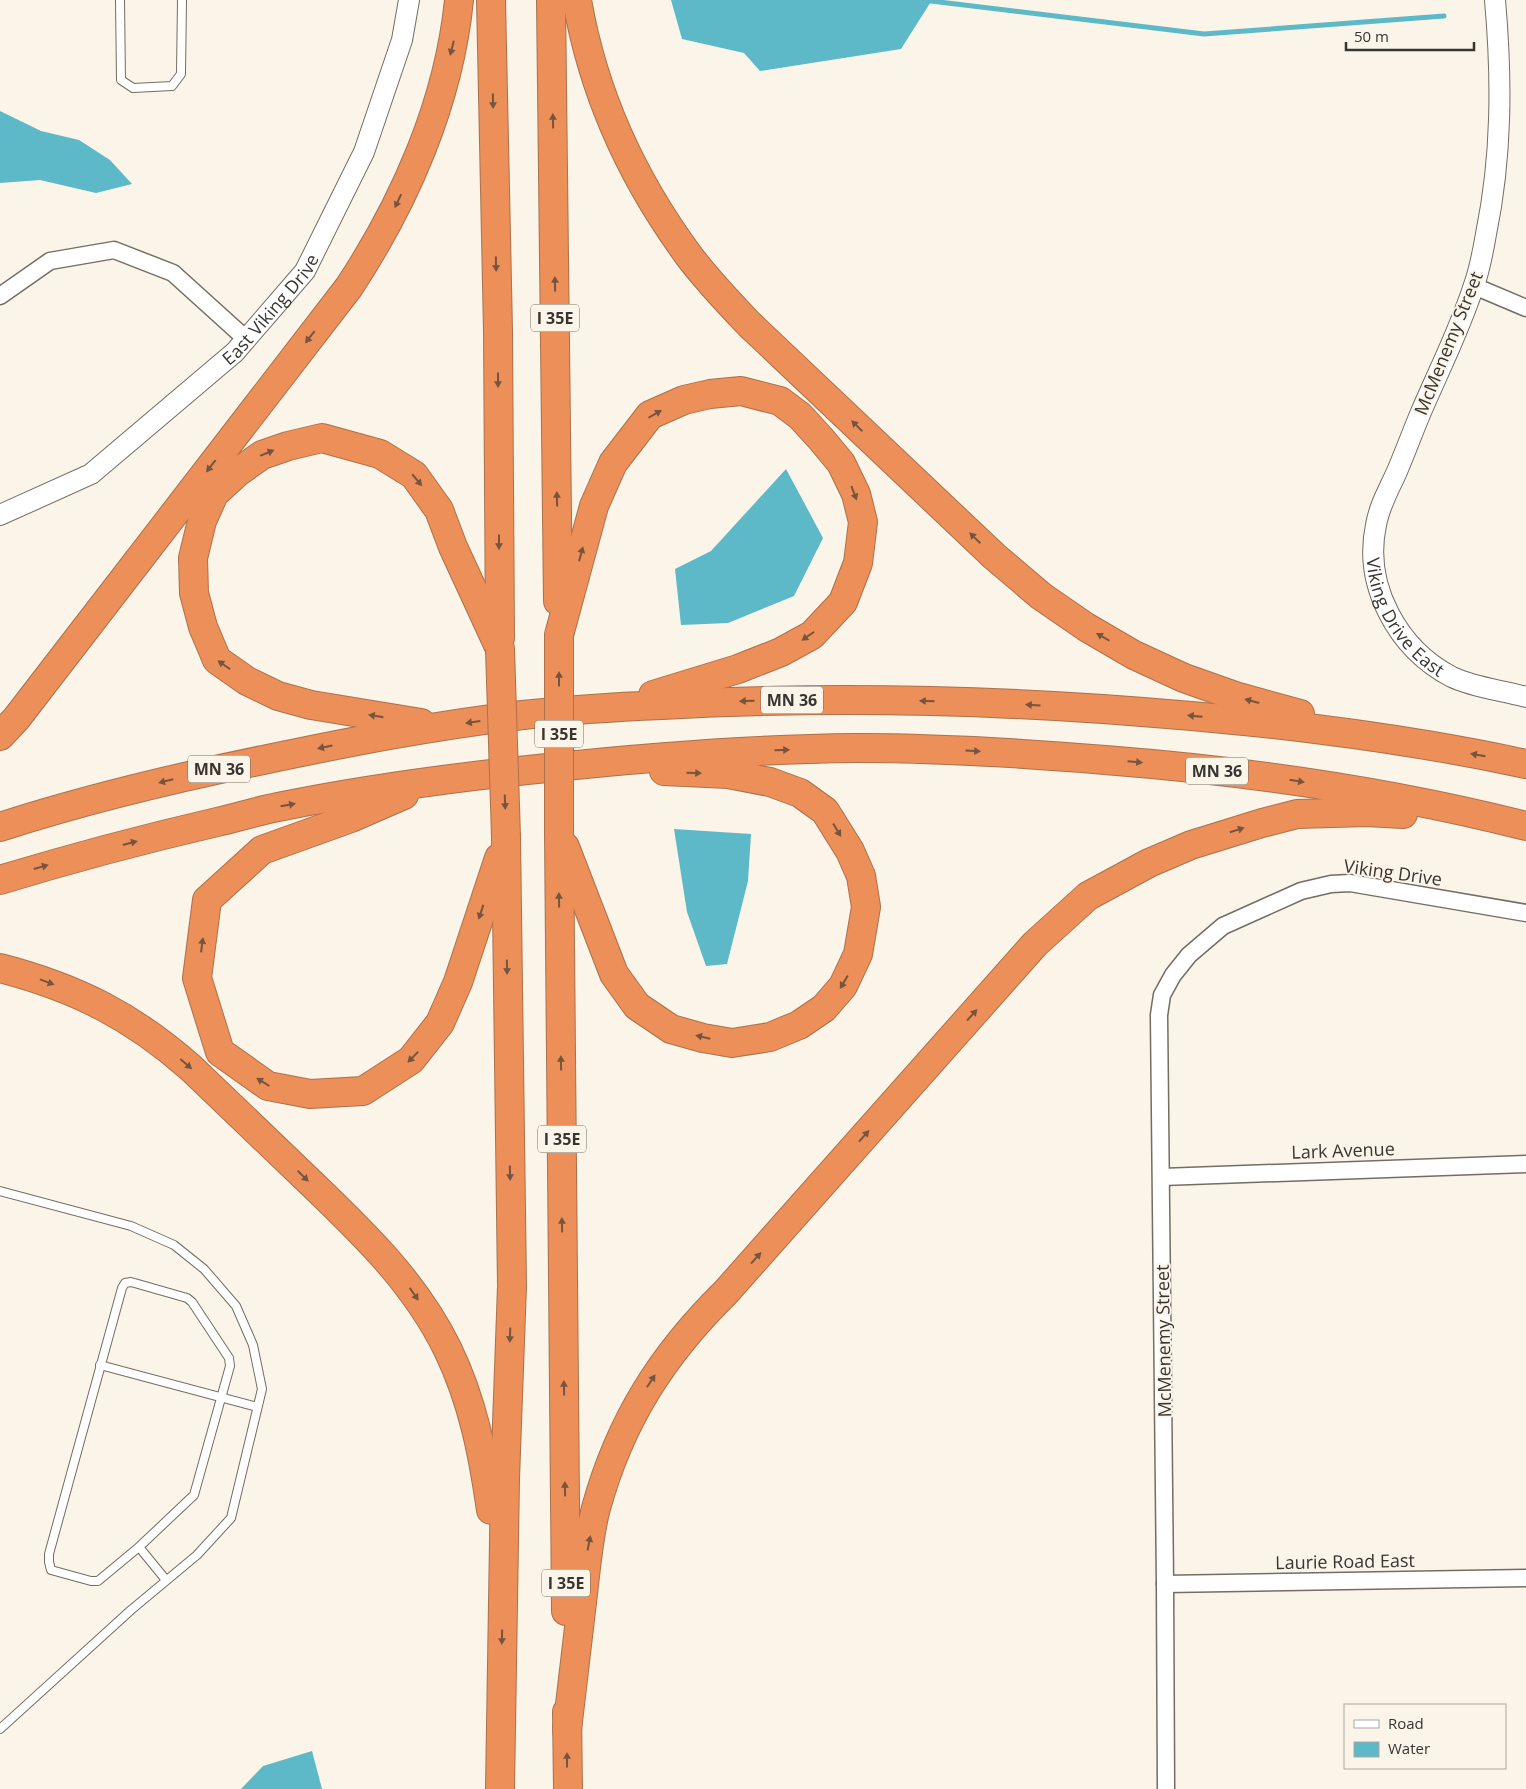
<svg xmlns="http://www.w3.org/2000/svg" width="1526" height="1789" font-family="'Open Sans',sans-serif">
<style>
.water{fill:#5db9c8}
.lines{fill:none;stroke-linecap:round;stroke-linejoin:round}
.stream{stroke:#5db9c8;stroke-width:5}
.service-casing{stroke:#736d64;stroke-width:10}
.minor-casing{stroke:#736d64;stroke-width:19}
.tertiary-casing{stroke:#736d64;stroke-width:22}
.motorway-casing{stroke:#ad704b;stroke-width:30}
.service{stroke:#fff;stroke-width:8}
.minor{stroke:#fff;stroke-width:16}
.tertiary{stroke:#fff;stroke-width:20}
.motorway{stroke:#ec8f59;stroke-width:28}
.motorway-bridge-casing{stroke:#ad704b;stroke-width:30;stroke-linecap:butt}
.motorway-bridge{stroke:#ec8f59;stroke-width:28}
.oneway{fill:#77543f}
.labels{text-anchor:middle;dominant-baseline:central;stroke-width:4;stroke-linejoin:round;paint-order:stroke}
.shield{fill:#faf4e9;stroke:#726e68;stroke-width:1}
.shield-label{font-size:16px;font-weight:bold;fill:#383531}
.street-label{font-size:18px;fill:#383531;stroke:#faf4e9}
</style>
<rect width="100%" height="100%" fill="#faf4e9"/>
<g class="water">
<path d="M671,0H932L901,49L760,71L744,53L682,39Z"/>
<path d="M0,111L41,131L79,140L110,160L132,184L96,193L40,180L0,183Z"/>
<path d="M786,469L823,538L794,596L728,623L681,625L675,569L711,551Z"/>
<path d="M674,829L751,834L748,881L727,964L706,966L687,912Z"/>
<path d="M312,1751L322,1789H241L263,1766Z"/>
</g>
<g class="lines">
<path class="stream" d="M931,1L1204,34L1444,16"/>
<defs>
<g id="service">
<path d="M120,0L121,80L133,88L172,86L181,74L182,0"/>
<path d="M0,1191L131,1226L174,1245L204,1269L236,1306L253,1345L262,1389L231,1518L197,1555L131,1610L0,1729"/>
<path d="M100,1365L257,1407"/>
<path d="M139,1547L98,1581H91L51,1570L49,1562V1554L122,1288L125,1283L131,1282L187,1298L192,1302L229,1358L230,1366L194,1495L139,1547L166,1580"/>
</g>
<g id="minor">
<path d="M1474,286L1526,308"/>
<path d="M0,296L50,261L114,250L173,273L246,339"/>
<path d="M1162,1177L1526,1164"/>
<path d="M1165,1584L1526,1578"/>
<path d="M1166,1789L1165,1584L1159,1015L1162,995L1173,975L1189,955L1223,926L1301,891L1331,884L1350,883L1526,913"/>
</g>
<g id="tertiary">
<path id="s1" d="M1495,0C1502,79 1502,156 1486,234C1483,251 1480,269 1474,285C1460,329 1439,370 1421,412C1413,431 1406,450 1398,469C1390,488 1380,503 1376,525C1363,586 1398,649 1452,677C1475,688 1502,690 1526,697"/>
<path id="s2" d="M0,515L91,474L235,352L305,271L364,152L402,40L409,0"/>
</g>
<g id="motorway">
<path d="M491,0L498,331L500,638"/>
<path d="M551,0L558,601"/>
<path d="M577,0C593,93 633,180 689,256C707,280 728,302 749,324L994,556L1041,596L1086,627L1134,655L1184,678L1235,696L1300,714"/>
<path d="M559,635L594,506L613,463L650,415L684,400L710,394L741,391L780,401L800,416L821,439L841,463L856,494L863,522L858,563L843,602L812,635L781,652L738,669L653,695"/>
<path d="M421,723L311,705L278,696L247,681L217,660L203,627L194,593L193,558L202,521L214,494L238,472L262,455L288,446L322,438L380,454L414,475L439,510L453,547L500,649"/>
<path d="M0,736L16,719L349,287C405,202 449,102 459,0"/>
<path d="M404,795L351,818L262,850L207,900L197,978L220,1052L268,1086L310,1094L363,1091L411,1060L440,1023L458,982L499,858"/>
<path d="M0,827C86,799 175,778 263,760C349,742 435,725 523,715C569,710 615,707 662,705C809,697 956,699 1103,709C1245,719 1387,734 1526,764"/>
<path d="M559,833L566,1611"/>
<path d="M565,847L614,974L637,1006L671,1029L703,1038L732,1043L770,1037L799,1025L824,1008L843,986L858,954L866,907L861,876L850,851L825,811L800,793L770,782L728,774L664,771"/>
<path d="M0,880C72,858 144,839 217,822C238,817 258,811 278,807C367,789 456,777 547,768C650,757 753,749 856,748C939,748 1022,753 1105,760C1246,771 1388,791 1526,826"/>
<path d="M0,968C77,988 132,1016 191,1068C231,1106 270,1144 309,1181C362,1232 415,1282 448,1350C473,1402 483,1454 491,1510"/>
<path d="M567,1712L568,1789"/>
<path d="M567,1730C572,1687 577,1645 582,1602C586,1570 588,1538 596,1508C620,1421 662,1355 726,1292L1035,944L1088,896L1149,863L1191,845L1262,823L1297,814L1367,812L1403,814"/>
<path d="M500,1789L505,1479L512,1286L506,837"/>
</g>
</defs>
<use href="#service" class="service-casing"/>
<use href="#minor" class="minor-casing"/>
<use href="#tertiary" class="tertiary-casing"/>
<use href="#motorway" class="motorway-casing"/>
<use href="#service" class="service"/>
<use href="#minor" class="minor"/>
<use href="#tertiary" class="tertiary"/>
<use href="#motorway" class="motorway"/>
<defs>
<g id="motorway-bridge">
<path d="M559,635V833"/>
<path d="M500,649L506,837"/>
</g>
</defs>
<use href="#motorway-bridge" class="motorway-bridge-casing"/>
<use href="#motorway-bridge" class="motorway-bridge"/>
</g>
<defs><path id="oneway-solid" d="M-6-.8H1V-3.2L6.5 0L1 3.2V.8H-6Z" transform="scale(1.25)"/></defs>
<g class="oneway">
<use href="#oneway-solid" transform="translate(452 48) rotate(104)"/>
<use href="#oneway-solid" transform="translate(493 101) rotate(89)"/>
<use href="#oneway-solid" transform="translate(553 121) rotate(-91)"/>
<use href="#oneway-solid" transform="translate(398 201) rotate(115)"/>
<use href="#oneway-solid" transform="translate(496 264) rotate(89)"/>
<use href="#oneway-solid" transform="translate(555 284) rotate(-91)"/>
<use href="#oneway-solid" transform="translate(310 337) rotate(128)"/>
<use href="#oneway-solid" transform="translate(498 380) rotate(90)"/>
<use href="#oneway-solid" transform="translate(655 414) rotate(-30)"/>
<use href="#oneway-solid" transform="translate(857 426) rotate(-136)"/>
<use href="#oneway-solid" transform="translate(267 453) rotate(-23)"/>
<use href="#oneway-solid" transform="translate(211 466) rotate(128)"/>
<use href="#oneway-solid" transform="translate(417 480) rotate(50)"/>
<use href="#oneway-solid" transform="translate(854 493) rotate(69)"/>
<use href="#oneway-solid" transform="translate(557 499) rotate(-91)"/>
<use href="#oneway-solid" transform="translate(975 538) rotate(-136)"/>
<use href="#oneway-solid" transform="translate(499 542) rotate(90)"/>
<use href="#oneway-solid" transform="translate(581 554) rotate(-75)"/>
<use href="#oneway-solid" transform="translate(808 636) rotate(145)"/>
<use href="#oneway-solid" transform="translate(1103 637) rotate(-150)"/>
<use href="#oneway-solid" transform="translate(224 665) rotate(-145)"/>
<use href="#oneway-solid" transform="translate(559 679) rotate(-90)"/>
<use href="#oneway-solid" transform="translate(747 701) rotate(179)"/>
<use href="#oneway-solid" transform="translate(927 701) rotate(-178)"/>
<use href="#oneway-solid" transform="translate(1252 701) rotate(-165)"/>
<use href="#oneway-solid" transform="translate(1033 705) rotate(-176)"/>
<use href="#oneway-solid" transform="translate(376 716) rotate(-171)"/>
<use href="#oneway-solid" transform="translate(1195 716) rotate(-175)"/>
<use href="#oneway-solid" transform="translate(473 722) rotate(172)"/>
<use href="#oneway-solid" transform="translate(325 747) rotate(168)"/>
<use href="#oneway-solid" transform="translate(782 750) rotate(-1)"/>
<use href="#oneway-solid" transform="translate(973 751) rotate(3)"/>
<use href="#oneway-solid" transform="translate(1478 755) rotate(-170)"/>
<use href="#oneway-solid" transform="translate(1135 762) rotate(5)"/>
<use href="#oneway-solid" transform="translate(694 773) rotate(2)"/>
<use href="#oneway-solid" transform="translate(166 781) rotate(166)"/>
<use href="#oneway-solid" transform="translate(1297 781) rotate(9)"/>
<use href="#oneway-solid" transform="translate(505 802) rotate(88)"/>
<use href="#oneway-solid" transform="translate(288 805) rotate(-10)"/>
<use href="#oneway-solid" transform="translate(837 830) rotate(59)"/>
<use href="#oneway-solid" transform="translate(1237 830) rotate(-18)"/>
<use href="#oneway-solid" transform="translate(130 843) rotate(-15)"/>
<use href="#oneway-solid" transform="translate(41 867) rotate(-16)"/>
<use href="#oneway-solid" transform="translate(559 900) rotate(-91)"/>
<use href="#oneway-solid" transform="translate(481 912) rotate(108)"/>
<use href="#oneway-solid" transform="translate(202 945) rotate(-83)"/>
<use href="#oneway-solid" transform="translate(507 967) rotate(89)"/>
<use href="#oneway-solid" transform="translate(47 982) rotate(20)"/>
<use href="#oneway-solid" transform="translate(844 982) rotate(121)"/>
<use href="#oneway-solid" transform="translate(972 1015) rotate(-48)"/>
<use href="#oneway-solid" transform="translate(703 1037) rotate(-167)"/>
<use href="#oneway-solid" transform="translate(413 1057) rotate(134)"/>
<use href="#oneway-solid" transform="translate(561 1063) rotate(-91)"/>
<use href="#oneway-solid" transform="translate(186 1064) rotate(41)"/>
<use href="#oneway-solid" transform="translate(263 1082) rotate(-148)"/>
<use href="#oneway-solid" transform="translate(864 1136) rotate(-48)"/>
<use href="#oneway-solid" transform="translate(510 1173) rotate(89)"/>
<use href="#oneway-solid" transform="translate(303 1176) rotate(44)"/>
<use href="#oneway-solid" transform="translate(562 1225) rotate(-91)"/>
<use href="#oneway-solid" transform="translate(756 1258) rotate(-48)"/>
<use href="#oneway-solid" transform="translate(414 1294) rotate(55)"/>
<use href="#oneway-solid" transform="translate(510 1335) rotate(92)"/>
<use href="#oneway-solid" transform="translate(651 1381) rotate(-57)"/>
<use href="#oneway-solid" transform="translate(564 1388) rotate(-91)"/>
<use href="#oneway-solid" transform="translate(565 1489) rotate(-91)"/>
<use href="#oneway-solid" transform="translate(589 1543) rotate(-79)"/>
<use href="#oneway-solid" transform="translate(502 1637) rotate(91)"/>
<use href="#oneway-solid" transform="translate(567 1760) rotate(-90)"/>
</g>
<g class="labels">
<g class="shield">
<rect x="531" y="304.5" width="48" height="27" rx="4"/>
<rect x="761" y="686.5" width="62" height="27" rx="4"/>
<rect x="535" y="720.5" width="48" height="27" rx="4"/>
<rect x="188" y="755.5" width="62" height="27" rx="4"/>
<rect x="1186" y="757.5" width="62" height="27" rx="4"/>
<rect x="538" y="1125.5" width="48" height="27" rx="4"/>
<rect x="542" y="1569.5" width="48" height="27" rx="4"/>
</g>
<g class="shield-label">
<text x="555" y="318">I 35E</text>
<text x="792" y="700">MN 36</text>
<text x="559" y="734">I 35E</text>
<text x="219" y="769">MN 36</text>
<text x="1217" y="771">MN 36</text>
<text x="562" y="1139">I 35E</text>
<text x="566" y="1583">I 35E</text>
</g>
<g class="street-label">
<text stroke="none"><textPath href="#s2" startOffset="344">East Viking Drive</textPath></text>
<text transform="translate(1448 343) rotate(-68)">McMenemy Street</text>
<text stroke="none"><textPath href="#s1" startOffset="649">Viking Drive East</textPath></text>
<text transform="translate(1393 872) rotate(8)">Viking Drive</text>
<text transform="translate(1343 1150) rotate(-2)">Lark Avenue</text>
<text transform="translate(1163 1341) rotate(-91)">McMenemy Street</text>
<text transform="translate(1345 1561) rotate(-1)">Laurie Road East</text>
</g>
</g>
<rect x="1344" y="1704" width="162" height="65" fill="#faf4e9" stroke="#aca89f"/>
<rect x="1354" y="1720" width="25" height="8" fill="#ffffff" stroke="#aca89f"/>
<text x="1388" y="1729" font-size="15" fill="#383531">Road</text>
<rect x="1354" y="1742" width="25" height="15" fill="#5db9c8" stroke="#aca89f"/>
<text x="1388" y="1754" font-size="15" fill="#383531">Water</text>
<path d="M1346 42v8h128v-8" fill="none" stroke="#383531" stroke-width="2.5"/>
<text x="1354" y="42" font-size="15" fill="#383531" stroke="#faf4e9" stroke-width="4" paint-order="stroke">50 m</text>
</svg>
